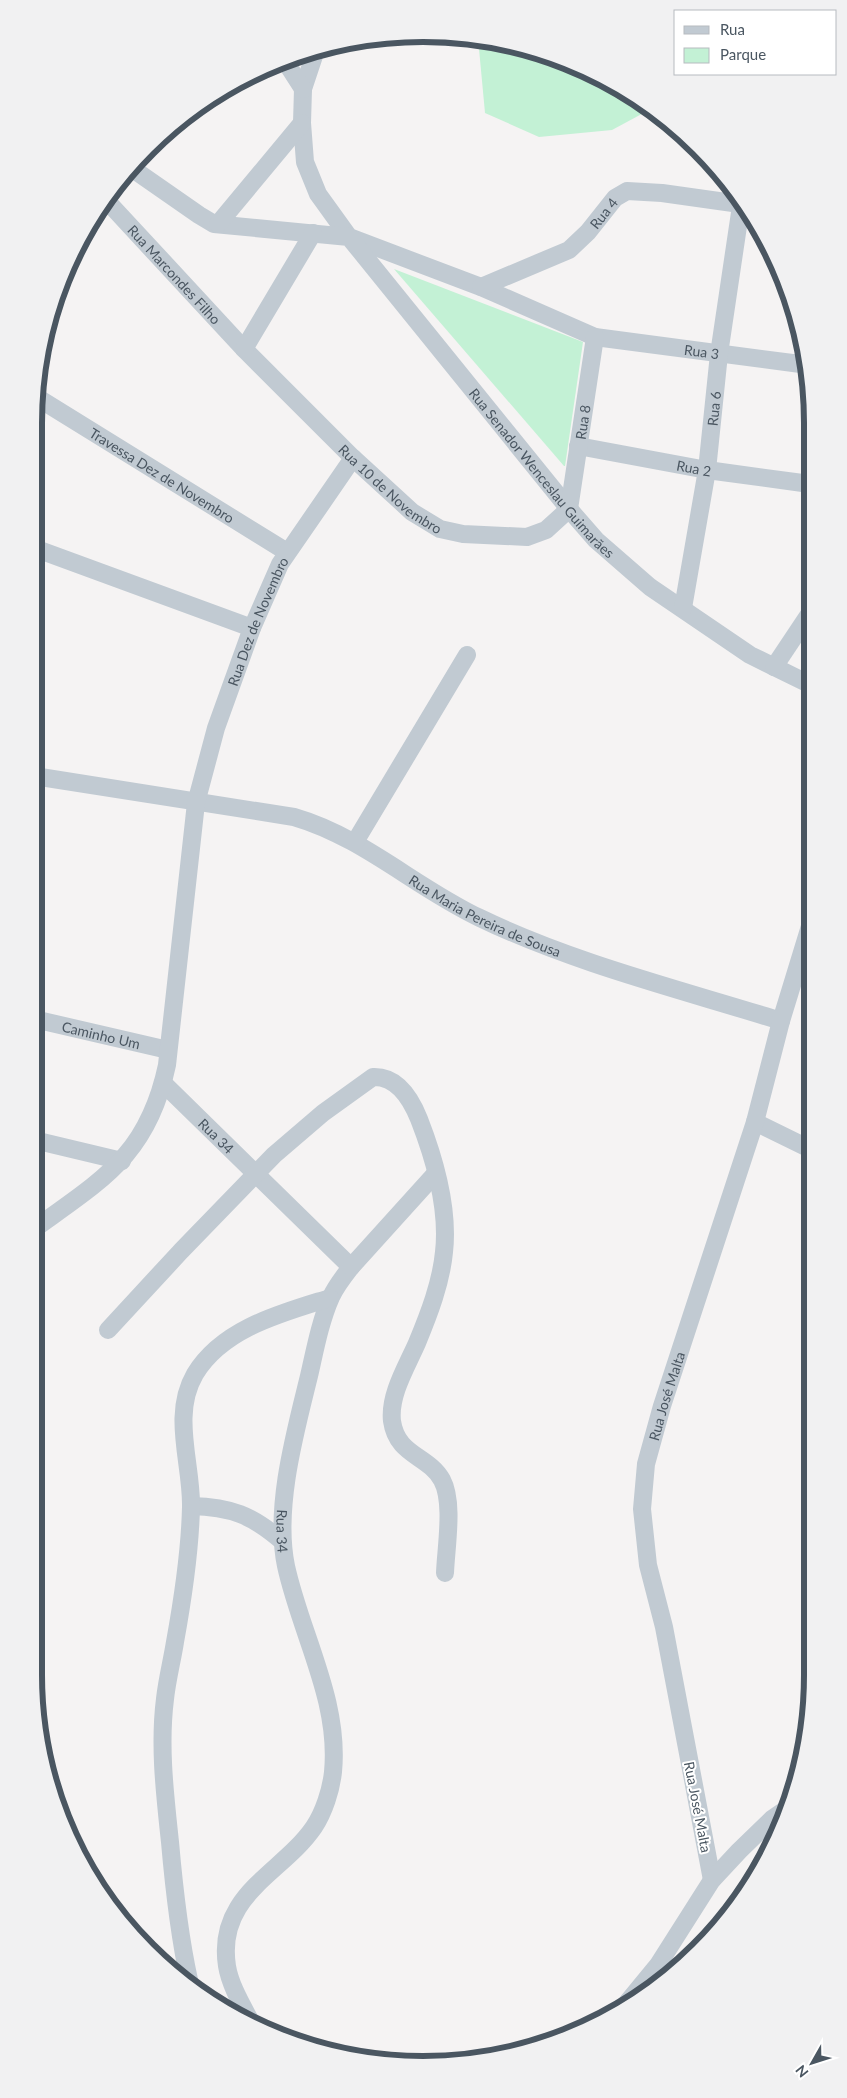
<svg xmlns="http://www.w3.org/2000/svg" width="847" height="2098" font-family="Lato,sans-serif">
<style>
.green{fill:#c3f1d5}
.lines{fill:none;stroke-linecap:round;stroke-linejoin:round}
.street{stroke:#c1cad2;stroke-width:18}
.labels{text-anchor:middle;dominant-baseline:central;stroke-width:4;stroke-linejoin:round;paint-order:stroke}
.street-label{font-size:14px;fill:#4a5661;stroke:#fff}
.rim{fill:none;stroke:#4a5661;stroke-width:6}
</style>
<rect width="100%" height="100%" fill="#f5f3f3"/>
<g class="green">
<path d="M478,38L549,54L640,100L651,109L612,130L539,137L485,113Z"/>
<path d="M394,269L583,342L565,466H564Z"/>
</g>
<g class="lines">
<g class="street">
<path id="s1" d="M316,50L303,89L302,123L305,162L318,194L349,237L481,287L595,337L808,365"/>
<path d="M285,61L303,89"/>
<path id="s2" d="M130,167L199,215L214,224L349,237L569,509L596,540L650,587L750,655L811,685"/>
<path id="s3" d="M106,200L244,349L353,458L412,512L440,529L463,534L527,537L546,530L569,509"/>
<path d="M218,224L302,123"/>
<path id="s4" d="M481,287L569,250L588,232L615,198L627,191L662,193L740,204"/>
<path d="M244,349L313,233"/>
<path id="s5" d="M38,398L287,552"/>
<path id="s6" d="M578,446L707,470L810,484"/>
<path id="s7" d="M569,509L595,337"/>
<path d="M34,548L252,628"/>
<path id="s8" d="M683,608L707,470L719,354L741,206"/>
<path d="M774,667L810,613"/>
<path id="s9" d="M34,776L294,817C363,837 416,888 480,918C573,963 682,990 781,1021"/>
<path d="M355,842L467,655"/>
<path id="s10" d="M34,1019L168,1050"/>
<path id="s11" d="M163,1083L351,1267C344,1276 336,1286 331,1297C320,1322 315,1350 309,1376C295,1433 274,1508 286,1566C301,1635 340,1700 333,1772C331,1790 324,1812 314,1827C282,1874 216,1894 227,1966C230,1985 242,2005 251,2022"/>
<path d="M755,1122L812,1150"/>
<path d="M34,1140L122,1161"/>
<path id="s12" d="M34,1229C103,1179 148,1155 167,1065L196,803L216,728L252,628L280,564L353,458"/>
<path d="M351,1267L436,1173"/>
<path d="M108,1330L181,1251L274,1155L323,1113L373,1077C397,1076 411,1099 419,1119C435,1160 449,1208 444,1252C441,1283 429,1314 417,1343C407,1366 389,1395 392,1421C397,1456 428,1455 442,1480C454,1502 446,1547 445,1573"/>
<path d="M191,1506C231,1507 252,1515 282,1541"/>
<path id="s13" d="M712,1880L664,1627L648,1565L642,1509L646,1464L662,1406L755,1122L781,1021L811,923"/>
<path d="M189,1980C179,1934 174,1888 170,1842C165,1795 159,1746 165,1699C167,1680 172,1661 175,1642C183,1598 190,1552 191,1507C192,1464 171,1415 195,1374C223,1328 282,1313 330,1298"/>
<path d="M621,2010L658,1965L712,1880L739,1851L772,1819L788,1808"/>
</g>
</g>
<g class="labels">
<g class="street-label">
<text stroke="none"><textPath href="#s4" startOffset="146">Rua 4</textPath></text>
<text stroke="none"><textPath href="#s3" startOffset="101">Rua Marcondes Filho</textPath></text>
<text stroke="none"><textPath href="#s1" startOffset="575">Rua 3</textPath></text>
<text stroke="none"><textPath href="#s8" startOffset="202">Rua 6</textPath></text>
<text stroke="none"><textPath href="#s7" startOffset="88">Rua 8</textPath></text>
<text stroke="none"><textPath href="#s6" startOffset="118">Rua 2</textPath></text>
<text stroke="none"><textPath href="#s2" startOffset="542">Rua Senador Wenceslau Guimarães</textPath></text>
<text stroke="none"><textPath href="#s5" startOffset="146">Travessa Dez de Novembro</textPath></text>
<text stroke="none"><textPath href="#s3" startOffset="406">Rua 10 de Novembro</textPath></text>
<text stroke="none"><textPath href="#s12" startOffset="674">Rua Dez de Novembro</textPath></text>
<text stroke="none"><textPath href="#s9" startOffset="479">Rua Maria Pereira de Sousa</textPath></text>
<text stroke="none"><textPath href="#s10" startOffset="69">Caminho Um</textPath></text>
<text stroke="none"><textPath href="#s11" startOffset="75">Rua 34</textPath></text>
<text stroke="none"><textPath href="#s13" startOffset="494">Rua José Malta</textPath></text>
<text stroke="none"><textPath href="#s11" startOffset="539">Rua 34</textPath></text>
<text transform="translate(698 1807) rotate(79)">Rua José Malta</text>
</g>
</g>
<path d="M0 0H847V2098H0ZM423 42H423A381 381 0 0 1 804 423V1675A381 381 0 0 1 423 2056H423A381 381 0 0 1 42 1675V423A381 381 0 0 1 423 42Z" fill="#f1f1f2" fill-rule="evenodd"/>
<path class="rim" d="M423 42H423A381 381 0 0 1 804 423V1675A381 381 0 0 1 423 2056H423A381 381 0 0 1 42 1675V423A381 381 0 0 1 423 42Z"/>
<rect x="674" y="10" width="162" height="65" fill="#ffffff" stroke="#b7bbc0"/>
<rect x="684" y="26" width="25" height="8" fill="#c1cad2" stroke="#b7bbc0"/>
<text x="720" y="35" font-size="15" fill="#4a5661">Rua</text>
<rect x="684" y="48" width="25" height="15" fill="#c3f1d5" stroke="#b7bbc0"/>
<text x="720" y="60" font-size="15" fill="#4a5661">Parque</text>
<g transform="translate(812 2063) rotate(231)" stroke="#ffffff" stroke-width="4" paint-order="stroke">
<path d="M0-4L9 19L0 12L-9 19Z" fill="#4a5661"/>
<text y="-8" font-size="14" font-weight="bold" text-anchor="middle" fill="#4a5661">N</text>
</g>
</svg>
